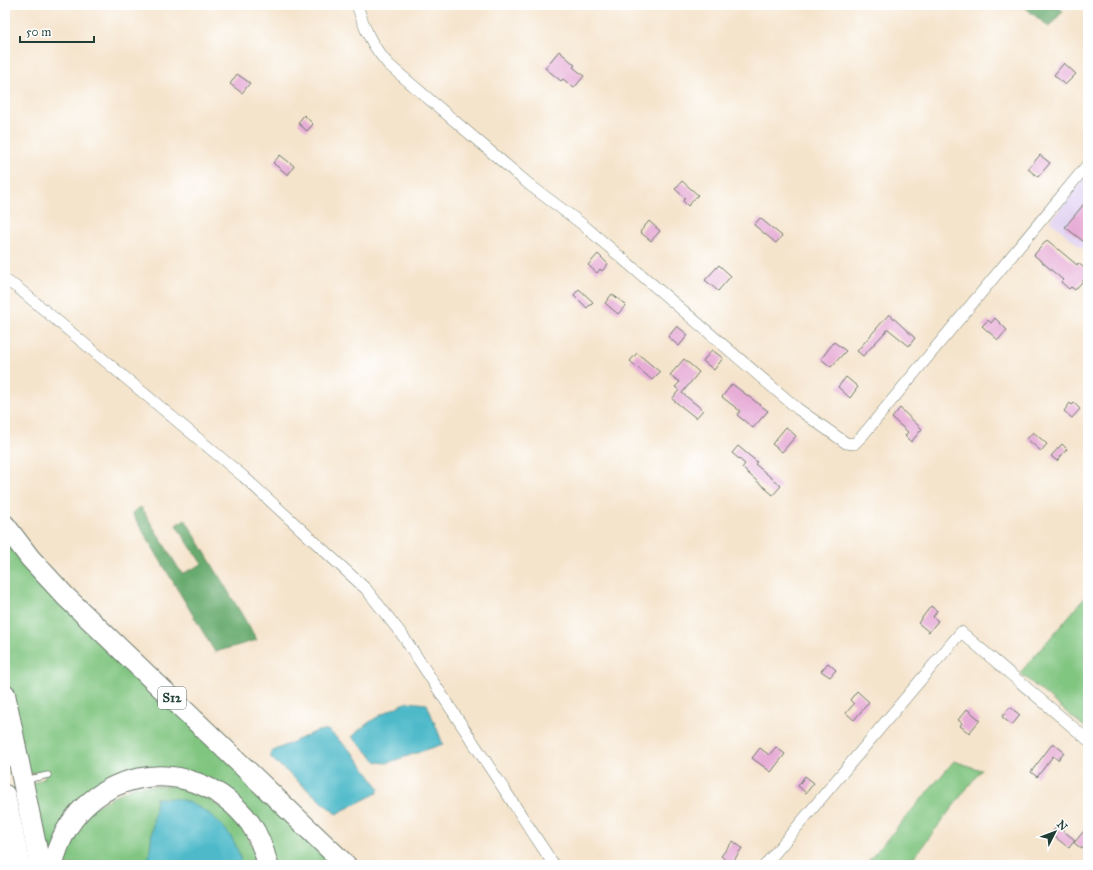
<svg xmlns="http://www.w3.org/2000/svg" width="1093" height="870" font-family="'IM FELL Great Primer',serif">
<style>
.built{fill:#e2d4f3}
.green{fill:#80c580;stroke:#50815a}
.forest{fill:#68aa6e;stroke:#447451}
.water{fill:#4db9c9;stroke:#367b7e}
.building{fill:#e7add7}
.lines{fill:none;stroke-linecap:round;stroke-linejoin:round}
.lane-casing{stroke:#6a7769;stroke-width:7}
.street-casing{stroke:#6a7769;stroke-width:12}
.highway-casing{stroke:#6a7769;stroke-width:22}
.lane{stroke:#fff;stroke-width:5.5}
.street{stroke:#fff;stroke-width:11}
.highway{stroke:#fff;stroke-width:20}
.labels{text-anchor:middle;dominant-baseline:central;stroke-width:3.5;stroke-linejoin:round;paint-order:stroke}
.shield{fill:#fff;stroke:#627771;stroke-width:1}
.shield-label{font-size:13px;font-weight:bold;fill:#1f3d34}
</style>
<rect width="100%" height="100%" fill="#fff"/>
<filter id="ink" filterUnits="userSpaceOnUse"><feTurbulence type="fractalNoise" baseFrequency=".025" numOctaves="2"/><feDisplacementMap in="SourceGraphic" scale="8" xChannelSelector="R" yChannelSelector="G"/><feConvolveMatrix kernelMatrix="1 2 1 2 8 2 1 2 1" color-interpolation-filters="sRGB"/></filter>
<filter id="wash" filterUnits="userSpaceOnUse"><feTurbulence type="fractalNoise" baseFrequency=".012" numOctaves="4" result="noise"/><feDisplacementMap in="SourceGraphic" scale="16" xChannelSelector="R" yChannelSelector="G"/><feGaussianBlur stdDeviation="0.9" result="paint"/><feColorMatrix in="noise" values="0 0 0 0 0 0 0 0 0 0 0 0 0 0 0 0 0 1.4 0 .05"/><feComposite in="paint" operator="in"/></filter>
<g filter="url(#wash)">
<rect width="100%" height="100%" fill="#f5e4cc"/>
<path class="built" d="M1088,174V253L1050,221Z"/>
<g class="green">
<path d="M5,536L337,865H272L210,783H109L48,865L31,784L45,778L43,772L30,773L25,769L5,671Z"/>
<path d="M1088,594V730L1020,673Z"/>
<path d="M954,761L981,770L908,865H865Z"/>
<path d="M134,786H186L236,816L263,865H59L62,852L91,809Z"/>
</g>
<g class="forest">
<path d="M1022,5H1056L1063,11L1049,27Z"/>
<path d="M141,507L182,574L202,564L176,525L185,519L257,640L215,652L132,513Z"/>
</g>
<g class="water">
<path d="M408,702L427,704L443,744L387,763L377,762L352,737C367,721 388,710 408,702Z"/>
<path d="M328,730L354,754L379,788L377,793L336,814L271,758V752L317,731Z"/>
<path d="M156,798C163,798 171,798 178,799C207,806 239,834 241,865H148Z"/>
</g>
<g id="blocks">
<g class="building">
<path d="M559,51L575,65L573,67L584,76L574,88L563,79L561,81L545,68Z"/>
<path d="M1064,63L1076,74L1065,85L1054,75Z"/>
<path d="M237,74L250,83L242,93L230,84Z"/>
<path d="M304,115L313,124L307,131L298,123Z"/>
<path d="M280,155L294,166L288,175L273,163Z"/>
<path d="M1040,155L1050,163L1038,177L1028,169Z"/>
<path d="M682,181L698,195L688,206L683,201L685,198L675,189Z"/>
<path d="M1088,199V245L1065,227Z"/>
<path d="M760,218L782,236L776,243L754,225Z"/>
<path d="M649,221L660,231L651,241L640,232Z"/>
<path d="M1047,240L1077,265L1078,263L1088,271V275L1075,290L1071,287L1069,289L1061,282L1063,280L1034,255Z"/>
<path d="M598,254L608,264L602,271L600,269L597,273L588,265Z"/>
<path d="M719,265L731,276L718,291L705,280Z"/>
<path d="M579,289L593,302L587,308L574,295Z"/>
<path d="M612,294L626,305L618,314L605,303Z"/>
<path d="M889,314L915,338L909,346L888,329L863,356L857,351Z"/>
<path d="M995,318L1007,330L998,340L982,326L988,320L991,323Z"/>
<path d="M677,326L688,335L679,346L668,337Z"/>
<path d="M834,342L846,351L831,367L821,359Z"/>
<path d="M712,350L723,358L714,370L703,361Z"/>
<path d="M637,353L660,372L652,380L630,361Z"/>
<path d="M684,359L699,372L682,393L703,410L696,418L672,399L679,390L675,387L680,382L670,375Z"/>
<path d="M846,377L858,387L850,398L838,387Z"/>
<path d="M732,384L768,411L753,428L737,415L740,411L722,397Z"/>
<path d="M1070,403L1072,405L1074,403L1080,409L1072,418L1064,411Z"/>
<path d="M900,408L922,429L911,442L905,436L908,432L892,418Z"/>
<path d="M786,427L796,436L782,452L772,444Z"/>
<path d="M1033,432L1047,444L1041,451L1027,439Z"/>
<path d="M1062,444L1067,449L1057,461L1051,456Z"/>
<path d="M738,446L757,462L755,464L781,486L773,495L742,468L745,464L732,453Z"/>
<path d="M931,606L937,611L933,617L938,621L929,632L918,623Z"/>
<path d="M828,663L836,670L830,677L821,671Z"/>
<path d="M857,691L869,702L854,720L846,713L854,704L850,700Z"/>
<path d="M1010,707L1020,715L1012,725L1002,717Z"/>
<path d="M967,709L980,720L969,733L960,726L962,723L958,720Z"/>
<path d="M1053,743L1064,752L1058,760L1053,756L1037,777L1031,772Z"/>
<path d="M776,747L785,754L771,772L752,758L760,748L769,755Z"/>
<path d="M805,776L814,783L806,793L798,786Z"/>
<path d="M1057,826L1075,840L1069,848L1051,834Z"/>
<path d="M1088,826V842L1082,849L1074,843Z"/>
<path d="M733,841L742,848L731,865L721,856Z"/>
</g>
</g>
</g>
<g filter="url(#ink)">
<use href="#blocks" fill-opacity="0" stroke="#6a7769" stroke-width="1"/>
<g class="lines">
<defs>
<path id="lane" d="M25,780L48,775"/>
<g id="street">
<path d="M357,5C365,30 371,45 389,65L531,186L582,224L798,409L846,443L854,444L863,435L1088,164"/>
<path d="M5,280L18,288L244,477L366,589L403,636L554,865"/>
<path d="M765,865L961,632L1088,740"/>
</g>
<g id="highway">
<path d="M5,525L30,558L66,597L346,865"/>
<path d="M5,694L40,865"/>
<path d="M5,795L20,865"/>
<path d="M53,865C74,769 191,745 250,823C259,836 264,850 268,865"/>
</g>
</defs>
<use href="#lane" class="lane-casing"/>
<use href="#street" class="street-casing"/>
<use href="#highway" class="highway-casing"/>
<use href="#lane" class="lane"/>
<use href="#street" class="street"/>
<use href="#highway" class="highway"/>
</g>
</g>
<g class="labels">
<rect class="shield" x="158" y="687" width="28" height="22" rx="3"/>
<g class="shield-label">
<text x="172" y="698">S12</text>
</g>
</g>
<rect width="1093" height="870" fill="none" stroke="#fff" stroke-width="20"/>
<g transform="translate(1055 832) rotate(48)" stroke="#ffffff" stroke-width="3" paint-order="stroke">
<path d="M0-3L7 15L0 10L-7 15Z" fill="#1f3d34"/>
<text y="-6" font-size="11" font-weight="bold" text-anchor="middle" fill="#1f3d34">N</text>
</g>
<path d="M20 36v6h74v-6" fill="none" stroke="#1f3d34" stroke-width="2"/>
<text x="26" y="36" font-size="12" fill="#1f3d34" stroke="#ffffff" stroke-width="3" paint-order="stroke">50 m</text>
</svg>
